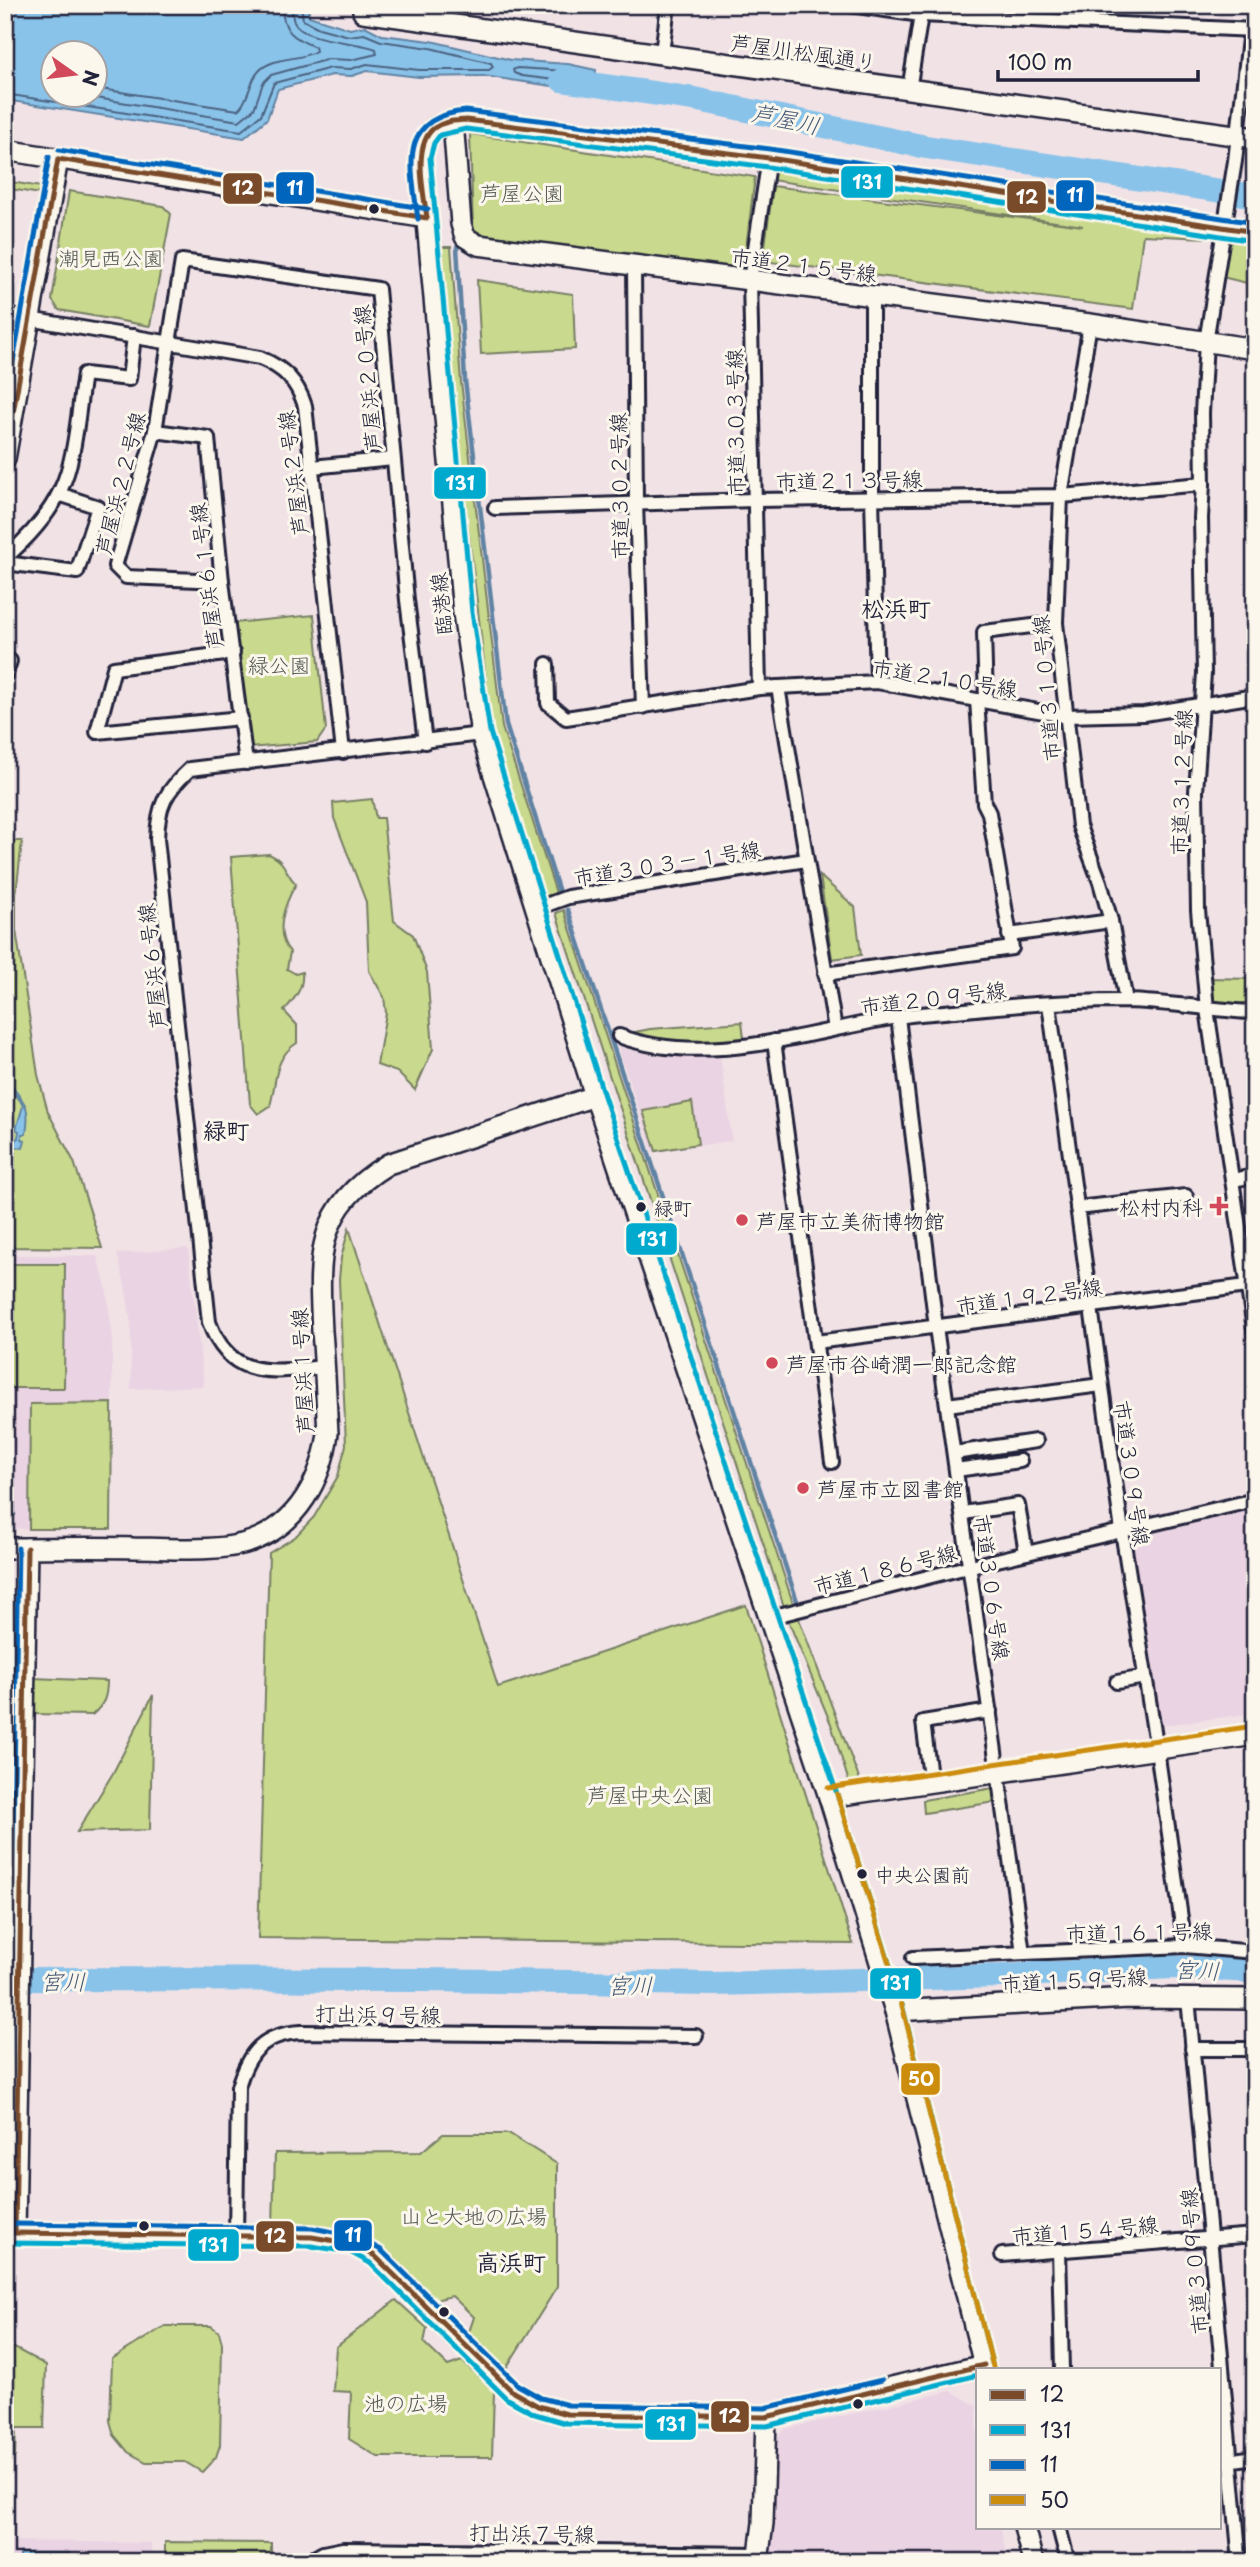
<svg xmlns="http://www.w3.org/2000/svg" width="1260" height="2567" font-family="'Playpen Sans','Klee One',sans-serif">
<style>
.built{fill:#ead3e2}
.green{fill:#c9d98d;stroke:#767e64;stroke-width:2}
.water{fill:#8ac3e9;stroke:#6083a3;stroke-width:2;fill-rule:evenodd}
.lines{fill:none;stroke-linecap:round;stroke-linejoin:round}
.shore{stroke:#4c6281;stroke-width:2}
.stream{stroke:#6083a3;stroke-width:4.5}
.river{stroke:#8ac3e9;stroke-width:24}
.street-casing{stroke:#22223b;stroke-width:18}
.secondary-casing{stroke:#22223b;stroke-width:24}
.street{stroke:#fbf7ec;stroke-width:12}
.secondary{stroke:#fbf7ec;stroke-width:19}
.bus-1-casing{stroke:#fbf7ec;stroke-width:10}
.bus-2-casing{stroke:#fbf7ec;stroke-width:10}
.bus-3-casing{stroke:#fbf7ec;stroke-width:10}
.bus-4-casing{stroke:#fbf7ec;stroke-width:10}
.bus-1{stroke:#7a4b2a;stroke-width:5}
.bus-2{stroke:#00a9ce;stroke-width:5}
.bus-3{stroke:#0065bd;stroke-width:5}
.bus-4{stroke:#cc8c0c;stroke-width:5}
.bus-dot{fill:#22223b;stroke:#fbf7ec;stroke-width:2.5}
.poi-dot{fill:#d1495b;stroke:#fbf7ec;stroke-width:2.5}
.labels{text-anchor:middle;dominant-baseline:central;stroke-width:6;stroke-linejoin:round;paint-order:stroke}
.bus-label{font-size:19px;fill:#22223b;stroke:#fbf7ec;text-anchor:start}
.street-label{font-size:21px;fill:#22223b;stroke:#fbf7ec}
.park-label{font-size:21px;fill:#545954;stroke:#fbf7ec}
.poi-label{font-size:21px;fill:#22223b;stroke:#fbf7ec;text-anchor:start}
.water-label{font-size:23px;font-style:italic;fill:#465a78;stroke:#fbf7ec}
.neighbourhood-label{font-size:23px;font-weight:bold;fill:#22223b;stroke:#fbf7ec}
.line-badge{stroke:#fbf7ec;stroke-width:2.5}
.badge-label{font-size:19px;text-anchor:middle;font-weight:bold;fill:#fff}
</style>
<rect width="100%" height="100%" fill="#f1e2e6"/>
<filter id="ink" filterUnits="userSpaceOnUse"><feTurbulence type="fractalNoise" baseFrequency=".0143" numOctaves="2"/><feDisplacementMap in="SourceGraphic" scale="14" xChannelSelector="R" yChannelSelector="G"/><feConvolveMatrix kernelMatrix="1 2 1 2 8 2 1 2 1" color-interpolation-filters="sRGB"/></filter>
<g filter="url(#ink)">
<g class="built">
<path d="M618,1047L659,1056L703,1057L720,1054L732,1141L653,1152Z"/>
<path d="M188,1248L204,1386L131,1389V1324L125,1285L117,1254Z"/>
<path d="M5,1255L97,1256L106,1286L112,1332V1403L30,1404L29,1529L5,1528Z"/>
<path d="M1255,1509V1713L1164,1725L1158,1723L1131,1538Z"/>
<path d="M951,2391L977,2406L978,2527H1000L1008,2562H770L773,2531V2448L778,2436L785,2429Z"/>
<path d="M5,2541L151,2543V2562H5Z"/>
</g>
<g class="green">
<path d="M470,134L755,177L743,271L479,238L473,231Z"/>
<path d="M774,164L1208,230L1205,238L1143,235L1133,309L763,261L773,186L1083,226L771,180Z"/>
<path d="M5,181L47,188L46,195L5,188Z"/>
<path d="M69,191L163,206L171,214L150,326L59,310L52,300Z"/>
<path d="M1238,238L1255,241V285L1222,277L1228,246Z"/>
<path d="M440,247H451L461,382L502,727L556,893L545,897L492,729L451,382Z"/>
<path d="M477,280L573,294L575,349L481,354Z"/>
<path d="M314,615L326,729L317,742L249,748L234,623Z"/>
<path d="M372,799L376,818H383L394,921L413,935L427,972L433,1049L415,1090L397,1072L377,1065L386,1013L384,997L369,971L366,902L334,818L333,803Z"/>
<path d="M5,841H22L16,894V930L38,1075L48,1112L74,1162L102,1248L5,1247Z"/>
<path d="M269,854C288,863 283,871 296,884C285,903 273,933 290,952L287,969L296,974L302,972C304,989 294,999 284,1011L297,1025V1043C273,1058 277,1082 270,1106L258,1114L250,1104L231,857Z"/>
<path d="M820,876L855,907L861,955L832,959Z"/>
<path d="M564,910L793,1603L863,1789H851L831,1724L790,1625L556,913Z"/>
<path d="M1207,978L1255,979V1002L1214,1007Z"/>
<path d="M742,1022L744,1038L673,1045L630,1033L650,1029Z"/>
<path d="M692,1102L698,1144L656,1151L643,1111Z"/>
<path d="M349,1228L498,1687L746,1605L853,1944L258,1938L269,1553L295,1537L314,1517L338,1476L346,1445L339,1280L341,1258Z"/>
<path d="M5,1264H65L64,1388H5Z"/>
<path d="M112,1403L111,1529H29L30,1404Z"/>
<path d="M32,1678L107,1681C107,1697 104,1705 92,1715L31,1714Z"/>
<path d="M153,1695L150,1830L77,1832L113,1773Z"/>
<path d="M994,1788L996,1802L924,1813L923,1800Z"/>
<path d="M443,2134H510L557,2164V2287L505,2370L468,2335L474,2317L452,2296L435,2300C418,2284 403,2263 384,2250C351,2226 312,2226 273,2226L275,2153L421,2152Z"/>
<path d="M396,2300L427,2328L424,2343L448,2366L462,2361L494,2391L492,2457H378L349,2439L351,2392L333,2391L336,2347Z"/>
<path d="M165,2326H211L219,2332L222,2343L220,2445L216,2457L202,2472L185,2462H146L128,2452L114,2435L110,2421L112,2359Z"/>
<path d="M5,2343L46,2365L44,2428H16L15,2456H5Z"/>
<path d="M165,2542L271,2543V2562H165Z"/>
</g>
<g class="water">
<path d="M5,5H308L309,16L350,29L365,26L382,35L431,41L511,60L568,64L596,70L594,87L580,90L483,76L419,77L367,71L352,76L332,75L278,89L267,119L244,138L5,100ZM94,52V94H52V52Z"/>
<path d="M11,1086C27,1104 30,1109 26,1134H22V1139L25,1140L23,1148L14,1147L16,1139L18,1138L19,1131L16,1129L23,1106L20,1100L9,1088Z"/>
<path d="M5,1484H14L15,1515H5Z"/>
<rect x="20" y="2553" width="49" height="9"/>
</g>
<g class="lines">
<g class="shore">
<path d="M517,68L567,71L586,75L588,79L580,83L522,76L514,73L513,70Z"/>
<path d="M94,88L238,110C250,99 248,83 259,71C273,56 300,61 316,51L315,47C293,38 282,31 282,5"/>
<path d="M5,94L241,131L261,115L274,83L331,68L351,69L367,64L419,70H489L493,67L491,63L430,48L381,41L364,34L349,36L319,28L303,20L301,5"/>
<path d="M71,94L239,121L254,109L263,83L271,75L329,59L351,60L377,54L376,49C359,41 303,42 294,22C292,17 292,11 292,5"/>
</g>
<g class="stream">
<path d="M457,247L465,380L506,725L559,892"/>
<path d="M568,910L798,1604"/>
</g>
<g class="river">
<path d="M562,80L694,99L926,147L1255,196"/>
<path d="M5,1979L421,1980L714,1984L1001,1976L1172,1967L1255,1971"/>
</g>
<defs>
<g id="street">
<path d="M850,5L921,15L1255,30"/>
<path d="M1250,30L1235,161L1206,342L1202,413L1203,484L1201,518L1204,673L1196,792L1198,910L1207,1009L1255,1336"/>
<path d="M662,53L668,5"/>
<path d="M909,90L921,15"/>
<path d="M634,265L636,503L643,707"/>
<path d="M872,296V498L877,682"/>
<path d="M5,315L260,358C284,368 297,381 305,406L343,752"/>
<path d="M1090,324L1061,496L1056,623L1079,826L1100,882L1111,921L1126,1001"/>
<path d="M155,431L208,438L222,581L246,763"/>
<path d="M312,467L393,459"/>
<path d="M495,508L754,500L1061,496L1203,484"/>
<path d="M5,558C27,539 47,518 60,491C76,459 78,410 84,374L129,379L134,336"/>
<path d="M5,563L77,572L98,507L59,494"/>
<path d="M222,581L126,577L115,566L155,431L182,261L378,289L407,600L425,742"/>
<path d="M233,653L114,668L97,732L241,718"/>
<path d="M5,660L10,661L5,676"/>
<path d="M547,664L548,703L566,718L759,688L877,682L1066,716L1144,714L1255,696"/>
<path d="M778,687L835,1029"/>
<path d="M759,688L750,280L769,158"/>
<path d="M986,701L984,632L1056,623"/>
<path d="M535,909L568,897L806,860"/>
<path d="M1009,935L1111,921"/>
<path d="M825,974L1012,948L989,813L984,803L977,700"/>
<path d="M1049,1004L1122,1531L1157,1750L1185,1946"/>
<path d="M898,1017L936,1327L1023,1953"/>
<path d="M619,1036C706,1068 808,1032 897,1017C916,1014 936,1013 955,1011C1011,1005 1069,1001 1126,1001C1166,1002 1207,1009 1248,1012L1255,1009"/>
<path d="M774,1041L832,1462"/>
<path d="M1232,1180L1255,1176"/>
<path d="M1077,1208L1186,1196"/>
<path d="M816,1342L1247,1286"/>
<path d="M325,1367C272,1371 231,1382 209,1322L157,839C158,805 165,792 190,769L481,734"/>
<path d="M947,1405L1101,1385"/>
<path d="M954,1453L1036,1441"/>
<path d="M956,1470L1020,1461"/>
<path d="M963,1513L1018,1505L1026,1553"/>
<path d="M771,1617L971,1566L1255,1500"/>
<path d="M1117,1682L1145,1677"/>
<path d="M931,1784L923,1722L990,1711"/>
<path d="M913,1958L1185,1946L1255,1952"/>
<path d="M1188,1998L1240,2562"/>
<path d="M1192,2049H1255"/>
<path d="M236,2237L238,2087C248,2052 263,2034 301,2032L696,2036"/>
<path d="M1059,2250L1062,2369"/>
<path d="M1002,2255L1255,2235"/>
<path d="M1220,2462L1255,2457"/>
<path d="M1059,2527L1068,2562"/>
<path d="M307,2562L323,2553L343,2549L759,2554"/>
</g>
<g id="secondary">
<path d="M363,12L1255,138"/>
<path d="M453,121L461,224L465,237L478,245L1090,324L1255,349"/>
<path d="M5,150L427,218"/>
<path d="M5,459L58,159"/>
<path d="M5,1548C48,1548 91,1547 134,1548C168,1548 220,1553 252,1541C298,1524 322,1479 328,1433C326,1399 325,1365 322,1331C318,1254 316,1208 388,1164L595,1096"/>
<path d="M829,1797L1255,1735"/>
<path d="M895,2011L1129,1998L1255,1999"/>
<path d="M15,2233L27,1548"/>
<path d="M5,2234L312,2237L353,2244L375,2256L513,2392L538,2406L567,2414L766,2417L984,2365"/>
<path d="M985,2369L895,2011L829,1797L595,1096L481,734L463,613L421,157C427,127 436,122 466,120L769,158L1255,232"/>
<path d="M1024,2527L1033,2562"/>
<path d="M758,2562L763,2523L766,2417"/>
</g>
</defs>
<use href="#street" class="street-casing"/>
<use href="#secondary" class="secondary-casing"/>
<use href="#street" class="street"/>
<use href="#secondary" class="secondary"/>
<defs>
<g id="bus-1">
<path d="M58,159L427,218"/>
<path d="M427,218C424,194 412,145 434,128C444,121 455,121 466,120L769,158L1255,232"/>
<path d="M5,458L58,159"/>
<path d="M15,2233L312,2237L353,2244L375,2256L513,2392L538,2406L567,2414L766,2417L984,2365"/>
<path d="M15,2233L27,1548"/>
</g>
<g id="bus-2">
<path d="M5,2243L311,2246L350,2252L370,2263L507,2399L535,2414L566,2423L767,2426L978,2375"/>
<path d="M992,2363L903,2008L837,1794L603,1093L490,732L472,612L430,158L434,143L440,135L466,129L768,167L1254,241"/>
</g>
<g id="bus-3">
<path d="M59,150L428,209"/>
<path d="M418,219C411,168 397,117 466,111L770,149L1255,223"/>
<path d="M5,407L49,157"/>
<path d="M15,2224L312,2228L355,2236L381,2250L518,2385L541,2398L568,2405L765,2408L882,2380"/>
<path d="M6,2233L18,1548"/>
</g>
<g id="bus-4">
<path d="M828,1788L1254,1726"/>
<path d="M837,1794L903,2009L993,2367"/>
</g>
</defs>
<use href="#bus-1" class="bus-1-casing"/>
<use href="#bus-2" class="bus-2-casing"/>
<use href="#bus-3" class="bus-3-casing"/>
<use href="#bus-4" class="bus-4-casing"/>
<use href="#bus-1" class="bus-1"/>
<use href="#bus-2" class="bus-2"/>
<use href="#bus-3" class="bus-3"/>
<use href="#bus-4" class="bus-4"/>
</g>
</g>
<g class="bus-dot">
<circle cx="374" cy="209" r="6"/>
<circle cx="641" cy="1207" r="6"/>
<circle cx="862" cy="1874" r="6"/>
<circle cx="144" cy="2226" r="6"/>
<circle cx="444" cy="2312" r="6"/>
<circle cx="858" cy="2404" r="6"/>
</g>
<g class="poi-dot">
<path d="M1215.5 1195.5h7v7h7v7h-7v7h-7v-7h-7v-7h7z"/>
<circle cx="742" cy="1220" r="7"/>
<circle cx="772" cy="1363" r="7"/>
<circle cx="803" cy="1488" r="7"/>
</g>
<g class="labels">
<g class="bus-label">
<text x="654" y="1207">緑町</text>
<text x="875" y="1874">中央公園前</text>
</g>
<g class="street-label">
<text transform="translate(804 51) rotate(8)">芦屋川松風通り</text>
<text transform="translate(804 264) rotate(7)">市道２１５号線</text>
<text transform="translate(366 378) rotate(-95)">芦屋浜２０号線</text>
<text transform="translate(734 422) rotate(-91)">市道３０３号線</text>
<text transform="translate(292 473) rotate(-97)">芦屋浜２号線</text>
<text transform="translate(849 479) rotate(-1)">市道２１３号線</text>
<text transform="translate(119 483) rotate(-76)">芦屋浜２２号線</text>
<text transform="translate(618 486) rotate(-91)">市道３０２号線</text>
<text transform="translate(205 576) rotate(-97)">芦屋浜６１号線</text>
<text transform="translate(440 604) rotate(-96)">臨港線</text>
<text transform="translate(945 677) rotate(9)">市道２１０号線</text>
<text transform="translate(1045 688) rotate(-95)">市道３１０号線</text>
<text transform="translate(1180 782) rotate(-88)">市道３１２号線</text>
<text transform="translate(667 862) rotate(-9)">市道３０３－１号線</text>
<text transform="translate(151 966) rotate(-96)">芦屋浜６号線</text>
<text transform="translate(933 997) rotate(-7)">市道２０９号線</text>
<text transform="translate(1029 1295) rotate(-8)">市道１９２号線</text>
<text transform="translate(301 1371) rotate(-93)">芦屋浜１号線</text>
<text transform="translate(1133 1473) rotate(82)">市道３０９号線</text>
<text transform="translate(885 1568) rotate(-14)">市道１８６号線</text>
<text transform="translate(993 1587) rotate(82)">市道３０６号線</text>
<text transform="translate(1139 1931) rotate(-1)">市道１６１号線</text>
<text transform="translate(1074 1979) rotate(-3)">市道１５９号線</text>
<text transform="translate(378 2013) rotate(1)">打出浜９号線</text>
<text transform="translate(1085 2229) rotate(-5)">市道１５４号線</text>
<text transform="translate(1193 2261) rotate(-95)">市道３０９号線</text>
<text transform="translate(532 2532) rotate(1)">打出浜７号線</text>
</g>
<g class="park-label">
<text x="522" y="192">芦屋公園</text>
<text x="111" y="257">潮見西公園</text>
<text x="279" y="664">緑公園</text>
<text x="650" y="1794">芦屋中央公園</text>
<text x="474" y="2215">山と大地の広場</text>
<text x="406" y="2402">池の広場</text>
</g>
<g class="poi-label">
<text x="1203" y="1206" text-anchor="end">松村内科</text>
<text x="756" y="1220">芦屋市立美術博物館</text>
<text x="786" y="1363">芦屋市谷崎潤一郎記念館</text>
<text x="817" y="1488">芦屋市立図書館</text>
</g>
<g class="water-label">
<text transform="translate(786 118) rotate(12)">芦屋川</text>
<text transform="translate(1197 1969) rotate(2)">宮川</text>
<text x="63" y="1980">宮川</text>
<text x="630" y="1984">宮川</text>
</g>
<g class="neighbourhood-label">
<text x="896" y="607">松浜町</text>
<text x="226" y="1129">緑町</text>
<text x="511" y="2261">高浜町</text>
</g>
</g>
<g class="line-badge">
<rect x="840" y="165" width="54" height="34" rx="7" fill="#00a9ce"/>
<rect x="275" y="171" width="40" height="34" rx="7" fill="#0065bd"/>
<rect x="222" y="172" width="41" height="33" rx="7" fill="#7a4b2a"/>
<rect x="1055" y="179" width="40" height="33" rx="7" fill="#0065bd"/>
<rect x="1006" y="180" width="41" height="34" rx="7" fill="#7a4b2a"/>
<rect x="433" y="466" width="54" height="34" rx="7" fill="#00a9ce"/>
<rect x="625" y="1222" width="53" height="34" rx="7" fill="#00a9ce"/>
<rect x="869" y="1967" width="53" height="33" rx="7" fill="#00a9ce"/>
<rect x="900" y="2062" width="41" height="34" rx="7" fill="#cc8c0c"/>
<rect x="333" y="2219" width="40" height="33" rx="7" fill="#0065bd"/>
<rect x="255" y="2220" width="40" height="33" rx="7" fill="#7a4b2a"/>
<rect x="187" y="2228" width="53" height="34" rx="7" fill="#00a9ce"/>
<rect x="710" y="2400" width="40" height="33" rx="7" fill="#7a4b2a"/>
<rect x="644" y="2408" width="53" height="33" rx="7" fill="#00a9ce"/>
</g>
<g class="badge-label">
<text x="867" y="189">131</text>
<text x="295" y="195">11</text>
<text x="243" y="195">12</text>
<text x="1075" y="202">11</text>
<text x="1027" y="204">12</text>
<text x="460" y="490">131</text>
<text x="652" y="1246">131</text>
<text x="895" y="1990">131</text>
<text x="921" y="2086">50</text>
<text x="353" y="2242">11</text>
<text x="275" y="2243">12</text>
<text x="213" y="2252">131</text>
<text x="730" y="2423">12</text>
<text x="671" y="2431">131</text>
</g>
<rect width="1260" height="2567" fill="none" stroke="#fbf7ec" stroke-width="28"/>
<rect x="14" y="14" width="1232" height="2539" fill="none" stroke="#22223b" stroke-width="2.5" filter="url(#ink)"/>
<rect x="976" y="2368" width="245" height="161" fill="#fbf7ec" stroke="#a4a2a5" stroke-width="2"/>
<rect x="990" y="2390" width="35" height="10" fill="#7a4b2a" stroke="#a4a2a5" stroke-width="2"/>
<text x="1040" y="2402" font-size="21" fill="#22223b">12</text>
<rect x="990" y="2425" width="35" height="10" fill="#00a9ce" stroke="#a4a2a5" stroke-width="2"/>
<text x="1040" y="2438" font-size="21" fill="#22223b">131</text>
<rect x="990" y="2460" width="35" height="10" fill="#0065bd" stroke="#a4a2a5" stroke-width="2"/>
<text x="1040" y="2472" font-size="21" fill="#22223b">11</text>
<rect x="990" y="2495" width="35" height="10" fill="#cc8c0c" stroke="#a4a2a5" stroke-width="2"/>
<text x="1040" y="2508" font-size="21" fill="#22223b">50</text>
<g transform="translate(74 74) rotate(104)"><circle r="33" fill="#fbf7ec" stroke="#a4a2a5" stroke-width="2"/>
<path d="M0-5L12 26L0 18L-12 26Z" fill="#d1495b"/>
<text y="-10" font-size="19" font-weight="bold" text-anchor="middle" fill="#22223b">N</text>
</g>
<path d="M998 70v10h200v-10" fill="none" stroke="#22223b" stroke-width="3.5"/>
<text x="1008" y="70" font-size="21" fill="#22223b" stroke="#fbf7ec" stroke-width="5" paint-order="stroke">100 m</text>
</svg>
